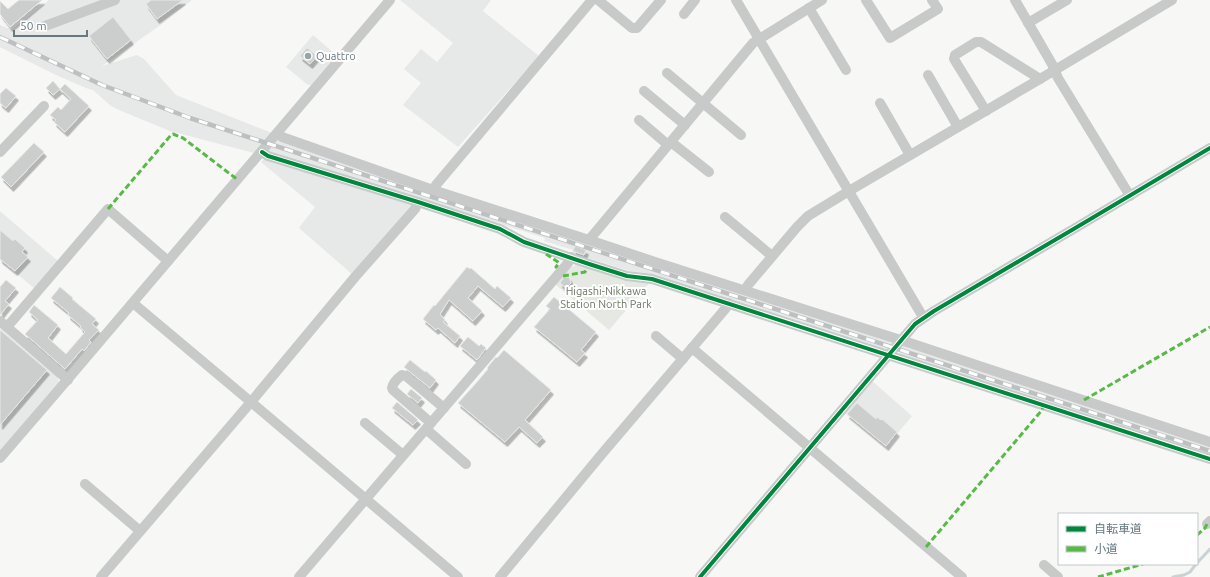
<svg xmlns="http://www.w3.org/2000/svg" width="1210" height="577" font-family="Ubuntu,'Noto Sans JP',sans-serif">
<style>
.built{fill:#e7e8e8}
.green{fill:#e6e8e4}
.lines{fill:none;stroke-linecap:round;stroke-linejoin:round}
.stream{stroke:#c8d3d3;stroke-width:3}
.building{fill:#cccece;stroke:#e6e6e6;filter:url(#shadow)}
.minor{stroke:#c8caca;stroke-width:10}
.rail-casing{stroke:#bdc0c0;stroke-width:4.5}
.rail{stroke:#fff;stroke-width:3;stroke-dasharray:9;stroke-linecap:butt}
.quiet{stroke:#58b947;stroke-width:3;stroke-dasharray:6 3;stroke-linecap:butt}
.cycleway-casing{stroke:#fff;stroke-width:6}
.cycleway{stroke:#00873e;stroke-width:4}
.poi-dot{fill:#98a5a8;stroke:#fff;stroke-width:1.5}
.labels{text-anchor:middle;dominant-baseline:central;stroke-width:4;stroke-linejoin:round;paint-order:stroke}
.poi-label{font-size:11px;fill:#65797e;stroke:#fff;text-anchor:start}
.park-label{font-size:11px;fill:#6b7764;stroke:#fff}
</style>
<defs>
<filter id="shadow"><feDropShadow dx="2.5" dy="4.5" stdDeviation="0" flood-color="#0004"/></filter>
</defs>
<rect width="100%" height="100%" fill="#f7f7f6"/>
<g class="built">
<path d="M49,0H192L162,24L102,66L137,55L144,59L176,95L272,133L254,153L170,131L119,110L111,106L93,90L86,88L56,75L0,47V25L12,30Z"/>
<path d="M400,0H491L483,11L539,56L458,147L403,105L421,83L404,69L421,49L437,62L453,43Z"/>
<path d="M313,35L336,55L311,85H308L286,67Z"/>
<path d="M278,139L893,342L887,351L644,273L630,271L572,253L573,250L544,241L545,238L268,151Z"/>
<path d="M264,159L413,205L353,275L299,228L315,207L261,162Z"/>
<path d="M0,212H1L58,261L34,288L0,260Z"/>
<path d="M0,325L57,375L59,382L0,451Z"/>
<path d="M904,344L1210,445V456L898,355Z"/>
<path d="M872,381L912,416L886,447L845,413Z"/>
</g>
<path class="green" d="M577,264L650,282L609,330L555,284L569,269Z"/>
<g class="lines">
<g class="stream">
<path d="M1197,563L1210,549"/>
<path d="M1173,577L1184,575L1190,572L1196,564"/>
</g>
</g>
<g class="building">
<path d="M19,0H42L10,27L0,14V1L8,9Z"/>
<path d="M151,0H183L157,19L146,4Z"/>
<path d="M113,17L131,40L107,59L89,36Z"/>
<path d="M307,48L317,56L310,64L300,56Z"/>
<path d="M53,81L60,89L53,95L46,88Z"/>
<path d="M65,84L89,106L65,132L54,122L56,120L50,115L58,107L61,110L71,99L60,89Z"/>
<path d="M6,88L16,96L6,108L0,103V94Z"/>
<path d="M34,143L44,152L11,187L1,177Z"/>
<path d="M0,230L13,241L15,239L25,248L22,252L28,257L15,271L0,259Z"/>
<path d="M575,246L586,250L584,255L573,251Z"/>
<path d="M467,267L470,269L471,268L495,289L497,286L511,298L503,307L478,286L468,298L482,311L473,321L449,300L440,314L445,320L443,322L460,336L455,343L438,328L436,330L423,319L434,305L435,306Z"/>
<path d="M564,277H569L571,283L566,288L560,283Z"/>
<path d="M6,280L16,288L5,301L9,304L0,315V287Z"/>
<path d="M60,287L73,298L72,299L96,319L92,324L99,330L89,340L91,342L84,351L82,349L65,369L25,334L38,320L29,312L34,305L58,325L48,338L66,354L85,332L80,327L81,326L68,315L69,313L51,298Z"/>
<path d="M554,297L596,332L581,350L585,353L577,362L534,327L550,309L546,306Z"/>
<path d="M0,330L47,370L0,425Z"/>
<path d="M468,337L479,346L481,344L486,348L477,360L460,346Z"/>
<path d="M504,350L551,390L525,420L543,437L537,443L519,427L505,442L458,403L477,382L488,369L487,368L496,357L497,358Z"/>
<path d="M410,360L425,372L426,371L436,380L430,388L404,367Z"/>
<path d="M411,389L422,398L418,403L407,394Z"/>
<path d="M397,402L418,420L413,425L392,408Z"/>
<path d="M857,403L876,419L877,417L881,420L882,419L897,432L886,446L847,414Z"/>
</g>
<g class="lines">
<g class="minor">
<path d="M598,0L632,28H637L661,0"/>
<path d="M736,0L923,317"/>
<path d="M866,0L890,38L938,9L932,0"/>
<path d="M1015,0L1052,64L1058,78L1130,196"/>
<path d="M809,8L846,70"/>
<path d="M684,14L695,0"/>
<path d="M1028,23L1067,0"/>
<path d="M45,26L115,0"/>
<path d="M667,73L741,135"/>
<path d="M928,75L958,127"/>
<path d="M644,91L685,125"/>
<path d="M880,103L910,155"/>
<path d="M986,111L954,59L955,55L976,42H981L1040,79"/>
<path d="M639,120L668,145"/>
<path d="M278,133L282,137L433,190L589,240L655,262L910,343L1210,442"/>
<path d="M671,142L709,172"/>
<path d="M0,152L44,106"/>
<path d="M262,152L268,156L418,202L500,229L524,242L589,264L627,276L652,279L1210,459"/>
<path d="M433,190L436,185L592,0"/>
<path d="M725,217L772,256"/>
<path d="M589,240L753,43L822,0"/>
<path d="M745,290L748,285L797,227L808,216L849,191L1040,79L1172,0"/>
<path d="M133,303L251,402L458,577"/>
<path d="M0,321L68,380"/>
<path d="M7,327L108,209L168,261"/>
<path d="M656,336L683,359"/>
<path d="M692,348L962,577"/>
<path d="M365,423L403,455"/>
<path d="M431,423L393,390L392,388C393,383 398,378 402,375L406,376L444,408"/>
<path d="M426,429L466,464"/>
<path d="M0,458C131,306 261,153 390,0"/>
<path d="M85,484L140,531"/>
<path d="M1207,524L1210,521"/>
<path d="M1044,565L1058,577"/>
<path d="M101,577L251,402L355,277L415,209L418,202"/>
<path d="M299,577L568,263L571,257"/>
<path d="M500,577L601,455L726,308L728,303"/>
<path d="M700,577L915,324L934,311L1077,227L1210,148"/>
</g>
<defs>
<path id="rail" d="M0,37L102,85L190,118L1210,451"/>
</defs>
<use href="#rail" class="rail-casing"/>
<use href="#rail" class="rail"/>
<g class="quiet">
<path d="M108,209L171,135L173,134L183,138L238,180"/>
<path d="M546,254L558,262L559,263L556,267L557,268"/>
<path d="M563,276L585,272L587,268"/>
<path d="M1084,400L1210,327"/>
<path d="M1197,535L1205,528L1207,524"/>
<path d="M926,547L1042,410L1044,405"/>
<path d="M1098,577L1143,564"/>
</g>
<defs>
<g id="cycleway">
<path d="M262,152L268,156L418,202L500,229L524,242L589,264L627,276L652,279L1210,459"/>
<path d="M700,577L915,324L934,311L1077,227L1210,148"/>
</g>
</defs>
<use href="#cycleway" class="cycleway-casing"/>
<use href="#cycleway" class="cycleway"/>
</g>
<circle class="poi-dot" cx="308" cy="56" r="4"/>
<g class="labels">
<g class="poi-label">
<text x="316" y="56">Quattro</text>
</g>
<g class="park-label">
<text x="606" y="291">Higashi-Nikkawa<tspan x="606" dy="13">Station North Park</tspan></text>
</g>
</g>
<rect x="1058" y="513" width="140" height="52" fill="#ffffff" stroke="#c1c9cb"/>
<rect x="1066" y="526" width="20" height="6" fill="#00873e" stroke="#c1c9cb"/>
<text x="1094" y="533" font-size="12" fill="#65797e">自転車道</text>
<rect x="1066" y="546" width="20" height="6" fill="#58b947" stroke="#c1c9cb"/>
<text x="1094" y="553" font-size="12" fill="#65797e">小道</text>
<path d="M14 30v6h73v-6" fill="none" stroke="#65797e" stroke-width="2"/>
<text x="20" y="30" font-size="12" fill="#65797e" stroke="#ffffff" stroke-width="3" paint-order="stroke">50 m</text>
</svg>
